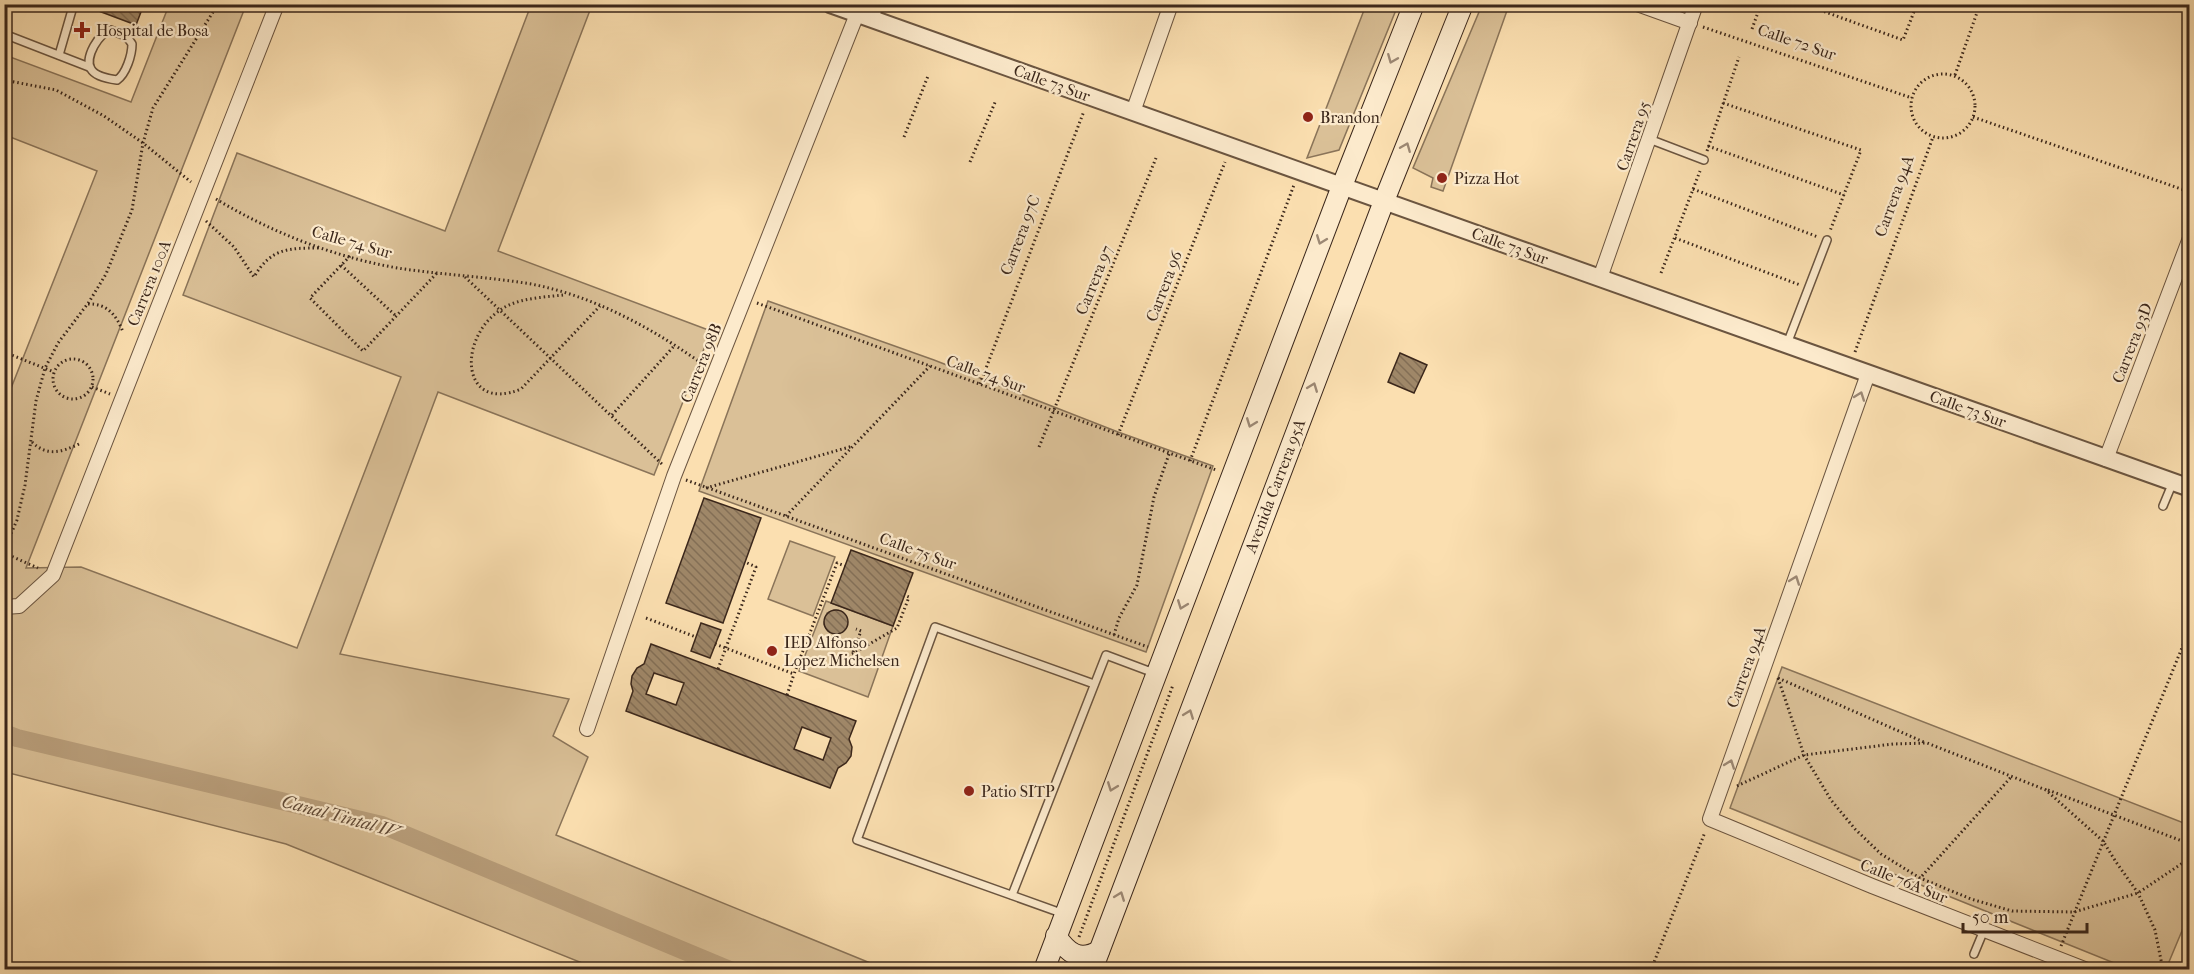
<svg xmlns="http://www.w3.org/2000/svg" width="2194" height="974" font-family="'IM FELL French Canon',serif">
<style>
.green{fill:#dac097;stroke:#8a7459;stroke-width:1.5;fill-rule:evenodd}
.lines{fill:none;stroke-linecap:round;stroke-linejoin:round}
.canal{stroke:#baa07d;stroke-width:18}
.building{fill:url(#building-back-hatch);stroke:#3b271b;stroke-width:1.5;fill-rule:evenodd}
.service-casing{stroke:#6b5540;stroke-width:10}
.minor-casing{stroke:#6b5540;stroke-width:16}
.tertiary-casing{stroke:#6b5540;stroke-width:20}
.secondary-casing{stroke:#3b271b;stroke-width:22}
.path{stroke:#3b271b;stroke-width:3;stroke-dasharray:1.5 3;stroke-linecap:butt}
.service{stroke:#fceacc;stroke-width:7}
.minor{stroke:#fceacc;stroke-width:14}
.tertiary{stroke:#fceacc;stroke-width:16}
.secondary{stroke:#fceacc;stroke-width:20}
.oneway{stroke:#9c8874}
.poi-dot{fill:#8f2418;stroke:#fceacc;stroke-width:2}
.labels{text-anchor:middle;dominant-baseline:central;stroke-width:4.5;stroke-linejoin:round;paint-order:stroke}
.poi-label{font-size:16px;fill:#3b271b;stroke:#fceacc;text-anchor:start}
.street-label{font-size:16px;fill:#3b271b;stroke:#fceacc}
.water-label{font-size:18px;font-style:italic;fill:#614b38;stroke:#fceacc}
</style>
<defs>
<pattern id="building-back-hatch" width="6" height="6" patternUnits="userSpaceOnUse" patternTransform="scale(1.5)"><rect width="6" height="6" fill="#9f8768"/><path d="M-1 5l2 2M0 0l6 6M5-1l2 2" fill="none" stroke="#836e55"/></pattern>
</defs>
<rect width="100%" height="100%" fill="#fbdfb0"/>
<filter id="stains"><feTurbulence type="fractalNoise" baseFrequency=".00333" numOctaves="4"/><feColorMatrix values="0 0 0 0 .2 0 0 0 0 .09 0 0 0 0 .02 0 0 0 .5 -.17"/></filter>
<radialGradient id="worn" r=".72"><stop offset=".6" stop-color="#630" stop-opacity="0"/><stop offset="1" stop-color="#630" stop-opacity=".3"/></radialGradient>
<g class="green">
<path d="M169,5H246L26,568L81,567L297,648L401,377L183,295L237,153L445,231L531,5H592L498,251L711,331L654,475L438,392L340,654L569,699L553,736L588,757L556,835L885,969H597L286,844L5,772L4,406L97,171L5,135V55L131,102Z"/>
<path d="M1366,5H1398L1339,150L1307,158Z"/>
<path d="M1482,5H1509L1443,191L1431,187L1433,178L1413,168Z"/>
<path d="M768,301L934,360L1118,432L1213,466L1146,652L699,491Z"/>
<path d="M790,541L835,557L813,616L768,599Z"/>
<path d="M826,601L893,626L868,697L799,671ZM834,610L841,611L847,620L843,631L835,633L828,631L824,624L827,613Z"/>
<path d="M1782,667L2189,825V914L2166,969H2129L1730,808Z"/>
</g>
<g class="lines">
<path class="canal" d="M4,733L17,738L382,825L730,970"/>
</g>
<g class="building">
<path d="M80,4H144L136,25Z"/>
<path d="M1400,353L1427,365L1414,393L1388,382Z"/>
<path d="M704,498L761,518L723,623L666,603Z"/>
<path d="M851,550L913,573L893,626L831,603Z"/>
<circle cx="836" cy="622" r="12"/>
<path d="M701,623L721,630L710,658L691,651Z"/>
<path d="M651,644L856,721L849,739L852,747L851,756L846,763L838,768L830,788L626,711L633,691L631,684L632,676L637,668L644,664ZM654,673L684,683L676,705L646,694ZM802,727L831,738L823,760L794,749Z"/>
</g>
<g class="lines">
<defs>
<g id="service">
<path d="M111,30L127,37L132,44C132,55 126,74 117,80C109,79 95,76 91,69C84,58 99,32 111,30Z"/>
<path d="M4,34L89,67"/>
<path d="M59,55L72,10"/>
<path d="M1649,139L1704,160"/>
<path d="M1787,344L1827,240"/>
<path d="M2163,506L2173,482"/>
<path d="M1012,895L1106,655L1154,673"/>
<path d="M1064,914L857,840L935,627L1094,684"/>
<path d="M1974,954L1984,930"/>
</g>
<g id="minor">
<path d="M1637,4L1690,23"/>
<path d="M871,19L876,4"/>
<path d="M1133,112L1171,4"/>
<path d="M1600,278L1696,4"/>
<path d="M1868,374L1710,819L1872,886L2087,970"/>
<path d="M2106,459L2190,238"/>
<path d="M4,607L19,606L53,575L277,4"/>
<path d="M587,729L674,476L857,14"/>
</g>
<path id="tertiary" d="M830,4L2190,488"/>
<g id="secondary">
<path d="M1056,936C1068,953 1079,962 1099,951"/>
<path d="M1044,970L1342,186L1414,4"/>
<path d="M1092,970L1384,201L1463,4"/>
</g>
</defs>
<use href="#service" class="service-casing"/>
<use href="#minor" class="minor-casing"/>
<use href="#tertiary" class="tertiary-casing"/>
<use href="#secondary" class="secondary-casing"/>
<g class="path">
<path d="M1803,4L1903,40L1917,4"/>
<path d="M1703,27L1912,98"/>
<path d="M1752,29L1761,4"/>
<circle cx="1943" cy="106" r="32"/>
<path d="M1955,75L1980,4"/>
<path d="M4,80L56,90L104,116L143,143L191,182"/>
<path d="M1723,103L1861,150L1830,231"/>
<path d="M1973,117L2190,192"/>
<path d="M904,137L928,76"/>
<path d="M1708,146L1844,195"/>
<path d="M1707,151L1739,57"/>
<path d="M970,162L996,100"/>
<path d="M1693,189L1818,237"/>
<path d="M216,199C272,233 339,259 404,269C446,275 489,277 531,284C594,296 652,328 704,365"/>
<path d="M206,221L234,247L254,277C271,248 288,248 320,248"/>
<path d="M1675,238L1800,285"/>
<path d="M350,256L310,298L363,351L437,273"/>
<path d="M341,265L396,316"/>
<path d="M1661,273L1700,171"/>
<path d="M465,277L664,466"/>
<path d="M563,295C545,297 525,298 509,305C456,330 458,415 521,389L600,306"/>
<path d="M757,303L1216,470"/>
<path d="M88,304C107,303 117,316 123,332"/>
<path d="M4,352L54,372"/>
<path d="M1855,352L1933,137"/>
<circle cx="73" cy="379" r="20"/>
<path d="M980,384L1084,111"/>
<path d="M92,387L110,394"/>
<path d="M612,415L675,345"/>
<path d="M1118,435L1225,162"/>
<path d="M32,442C47,457 62,452 79,444"/>
<path d="M1039,447L1156,158"/>
<path d="M1190,461L1294,185"/>
<path d="M686,480L1148,647"/>
<path d="M706,488L853,446"/>
<path d="M786,516L930,366"/>
<path d="M4,550L17,520L25,485L36,401L45,368L58,343L89,302L106,274L132,210L143,143L153,108L218,4"/>
<path d="M4,553L38,568"/>
<path d="M646,618L696,637"/>
<path d="M1114,635L1119,618L1137,585L1154,497L1169,454"/>
<path d="M715,644L794,674L837,563L845,566"/>
<path d="M853,652L861,631L856,629"/>
<path d="M852,654L897,628L909,597L904,595"/>
<path d="M718,669L756,567L745,562"/>
<path d="M1778,678L1804,755L1831,800L1855,829L1881,854L1920,878L1971,899L2012,911L2074,912L2138,893L2190,858"/>
<path d="M1778,678L1926,743"/>
<path d="M787,695L794,674"/>
<path d="M1737,786L1804,755L1893,744L1927,743L2046,790L2103,841L2116,862L2138,893L2155,930L2163,970"/>
<path d="M2048,790L2190,844"/>
<path d="M1913,886L2012,776"/>
<path d="M1079,937L1173,685"/>
<path d="M2061,946L2190,628"/>
<path d="M1651,970L1705,832"/>
</g>
<use href="#service" class="service"/>
<use href="#minor" class="minor"/>
<use href="#tertiary" class="tertiary"/>
<use href="#secondary" class="secondary"/>
</g>
<defs><path id="oneway-chevron" d="M-2-3.5L2.5 0L-2 3.5" fill="none" stroke-width="1.6" stroke-linecap="round" stroke-linejoin="round" transform="scale(1.5)"/></defs>
<g class="oneway">
<use href="#oneway-chevron" transform="translate(1392 59) rotate(112)"/>
<use href="#oneway-chevron" transform="translate(1406 147) rotate(-68)"/>
<use href="#oneway-chevron" transform="translate(1321 240) rotate(111)"/>
<use href="#oneway-chevron" transform="translate(1313 387) rotate(-69)"/>
<use href="#oneway-chevron" transform="translate(1860 396) rotate(-70)"/>
<use href="#oneway-chevron" transform="translate(1251 423) rotate(111)"/>
<use href="#oneway-chevron" transform="translate(1795 580) rotate(-70)"/>
<use href="#oneway-chevron" transform="translate(1182 605) rotate(111)"/>
<use href="#oneway-chevron" transform="translate(1189 714) rotate(-69)"/>
<use href="#oneway-chevron" transform="translate(1730 764) rotate(-70)"/>
<use href="#oneway-chevron" transform="translate(1112 787) rotate(111)"/>
<use href="#oneway-chevron" transform="translate(1120 896) rotate(-69)"/>
</g>
<g class="poi-dot">
<path d="M79 21h6v6h6v6h-6v6h-6v-6h-6v-6h6z"/>
<circle cx="1308" cy="117" r="6"/>
<circle cx="1442" cy="178" r="6"/>
<circle cx="772" cy="651" r="6"/>
<circle cx="969" cy="791" r="6"/>
</g>
<g class="labels">
<g class="poi-label">
<text x="96" y="30">Hospital de Bosa</text>
<text x="1320" y="117">Brandon</text>
<text x="1454" y="178">Pizza Hot</text>
<text x="784" y="642">IED Alfonso<tspan x="784" dy="18">Lopez Michelsen</tspan></text>
<text x="981" y="791">Patio SITP</text>
</g>
<g class="street-label">
<text transform="translate(1797 42) rotate(19)">Calle 72 Sur</text>
<text transform="translate(1052 83) rotate(20)">Calle 73 Sur</text>
<text transform="translate(1633 136) rotate(-71)">Carrera 95</text>
<text transform="translate(1894 196) rotate(-70)">Carrera 94A</text>
<text transform="translate(1020 235) rotate(-69)">Carrera 97C</text>
<text transform="translate(352 242) rotate(16)">Calle 74 Sur</text>
<text transform="translate(1510 246) rotate(20)">Calle 73 Sur</text>
<text transform="translate(1094 280) rotate(-68)">Carrera 97</text>
<text transform="translate(149 283) rotate(-68)">Carrera 100A</text>
<text transform="translate(1164 286) rotate(-69)">Carrera 96</text>
<text transform="translate(2132 343) rotate(-69)">Carrera 93D</text>
<text transform="translate(701 363) rotate(-68)">Carrera 98B</text>
<text transform="translate(986 374) rotate(20)">Calle 74 Sur</text>
<text transform="translate(1968 409) rotate(20)">Calle 73 Sur</text>
<text transform="translate(1275 486) rotate(-69)">Avenida Carrera 95A</text>
<text transform="translate(918 551) rotate(20)">Calle 75 Sur</text>
<text transform="translate(1746 667) rotate(-70)">Carrera 94A</text>
<text transform="translate(1904 881) rotate(22)">Calle 76A Sur</text>
</g>
<g class="water-label">
<text transform="translate(341 817) rotate(15)">Canal Tintal IV</text>
</g>
</g>
<rect width="2194" height="974" fill="none" stroke="#fbdfb0" stroke-width="24"/>
<rect x="6" y="6" width="2182" height="962" fill="none" stroke="#3b271b" stroke-width="3"/>
<rect x="12" y="12" width="2170" height="950" fill="none" stroke="#3b271b" stroke-width="1.5"/>
<path d="M1963 923v9h124v-9" fill="none" stroke="#3b271b" stroke-width="3"/>
<text x="1972" y="923" font-size="18" fill="#3b271b" stroke="#fceacc" stroke-width="4.5" paint-order="stroke">50 m</text>
<rect width="100%" height="100%" filter="url(#stains)"/>
<rect width="100%" height="100%" fill="url(#worn)"/>
</svg>
